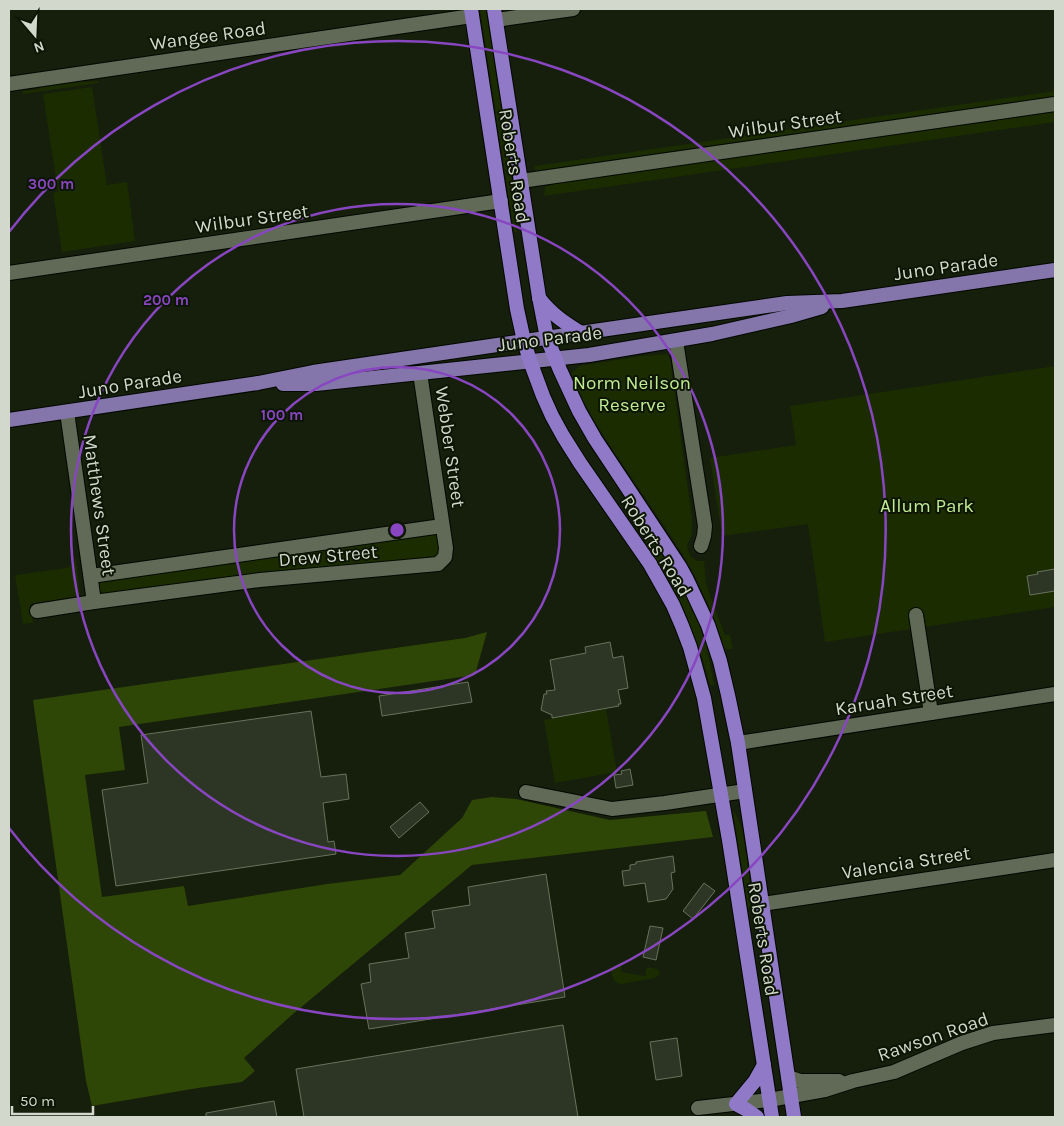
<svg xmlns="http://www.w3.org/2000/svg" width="1064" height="1126" font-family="Karla,sans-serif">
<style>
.green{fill:#1b2d00}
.forest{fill:#2e4606}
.building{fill:#2d3624;stroke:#68725d}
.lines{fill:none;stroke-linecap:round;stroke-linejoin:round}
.minor-casing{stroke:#030800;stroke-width:16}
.secondary-casing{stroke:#030800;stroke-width:16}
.primary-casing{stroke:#030800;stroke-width:16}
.trunk-casing{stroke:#030800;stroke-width:16}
.minor{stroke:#606a56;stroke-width:14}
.secondary{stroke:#606a56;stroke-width:14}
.primary{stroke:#8476ab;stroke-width:14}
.trunk{stroke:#907ac8;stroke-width:14}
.ring{fill:none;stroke:#8846c1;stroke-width:2.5}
.labels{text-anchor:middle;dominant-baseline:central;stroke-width:4;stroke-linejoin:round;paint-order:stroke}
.street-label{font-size:19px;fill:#d2d8cc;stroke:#0d1504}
.park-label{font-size:19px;fill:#c1eb93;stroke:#0d1504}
.centre{fill:#8846c1;stroke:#0d1504;stroke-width:2.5}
.ring-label{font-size:15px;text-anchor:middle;font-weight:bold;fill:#8846c1;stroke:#0d1504;stroke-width:4;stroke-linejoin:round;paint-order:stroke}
</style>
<rect width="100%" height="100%" fill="#161e0c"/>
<g class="green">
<path d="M480,9H486L515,201L516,232H514Z"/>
<path d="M78,79L84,82L97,81L99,83L23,94V91L39,89L42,85Z"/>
<path d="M92,87L107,185L127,182L135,241L62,252L53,193L58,192L43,94Z"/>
<path d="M1055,91V96L542,170H535V166Z"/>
<path d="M1055,112V122L544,196L545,187L553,184Z"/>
<path d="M667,354L670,359L692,518V534L687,545L688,550L691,557L697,561H704L706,583L709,593L725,635H730L733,649H725C714,617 701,585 683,555C667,529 649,504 632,478C609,444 585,411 571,372L574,371L579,366L642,356Z"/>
<path d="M1055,366V607L825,642L808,524L722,536L710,458L796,445L790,406Z"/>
<path d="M434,533C441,538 442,549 437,556L433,557L255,575L106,594L100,591L99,585L102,581Z"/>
<path d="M649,534C670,567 692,601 704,639C709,654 711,670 714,685H710C701,650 688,616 671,584C662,568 651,554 644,537Z"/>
<path d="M76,558L80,594L78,596L30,604L33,623L23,624L15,575L67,568L73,564Z"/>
<path d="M606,709L617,772L555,783L544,720Z"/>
<path d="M733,810L734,811L741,826L744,841L751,890L750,908H748Z"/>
<path d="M620,963H622L621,972L645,976L647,967L657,969L660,974L655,978L622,984C614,983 612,977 611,971L614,966Z"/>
</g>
<path class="forest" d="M487,632L475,675L119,727L125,770L85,775L102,897L184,886L188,906L327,884L400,875L462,818L472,800L492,797L516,799L610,820L706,811L713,837L472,865L293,1014L244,1058L255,1071L242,1082L198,1088L92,1106L86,1081L33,700L465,638Z"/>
<g class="building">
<path d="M1055,569V591L1030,595L1027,576L1038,574L1037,572Z"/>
<path d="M610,642L613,658L623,656L628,688L618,690L621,704H618L619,706L552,718V715L541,710L544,694H547L546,691L555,690L550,660L586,653L585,647Z"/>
<path d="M468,682L472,702L382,716L379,696Z"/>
<path d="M311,711L321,777L346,774L349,799L323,803L328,842L334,841L336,854L116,886L102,790L148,783L141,735Z"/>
<path d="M630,769L633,785L616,788L614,775L622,774L621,771Z"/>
<path d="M420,802L429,812L399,838L390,827Z"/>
<path d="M673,856L675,872L671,873L673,889L666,899L648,902L645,883L624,886L622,871L630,870V865L636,864V862Z"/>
<path d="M546,874L565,997L369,1029L361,984L371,982L369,964L409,958L405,933L435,928L432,911L470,905L468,887Z"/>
<path d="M704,883L715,891L693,919L683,911Z"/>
<path d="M650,926L663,928L656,960L643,957Z"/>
<path d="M563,1025L578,1117H304L296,1069Z"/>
<path d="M677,1038L682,1076L656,1080L650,1042Z"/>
<path d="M274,1101L277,1117H206V1113Z"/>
</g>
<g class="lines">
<defs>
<g id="minor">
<path d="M496,20L573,9"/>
<path d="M9,84L472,16"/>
<path d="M521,181L1055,104"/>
<path d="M9,273L501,201"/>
<path d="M676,341L705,526L704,536L701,546"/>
<path d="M67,412L94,602"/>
<path d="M91,576L442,526"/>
<path d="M37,611L94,602L260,580L438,564L445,557L446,548L420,373"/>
<path d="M916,615L931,713"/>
<path d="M738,743L1055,694"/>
<path d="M526,792L612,809L665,803L745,791"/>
<path d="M762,904L1055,860"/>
<path d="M698,1108L769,1100"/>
</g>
<g id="secondary">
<path d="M788,1077L800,1081H839"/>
<path d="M769,1100L825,1090L853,1081L894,1072L962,1043L993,1033L1055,1025"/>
</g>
<g id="primary">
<path d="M283,384H316L589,355L712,334L791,316L822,307"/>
<path d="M9,420L258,383L313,372L511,343L787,303L842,301L1055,270"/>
</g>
<g id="trunk">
<path d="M471,9L517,309L524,341L530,361L543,396L552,416L563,436L580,463L650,564L673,605L682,626L690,647L704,698L729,840L772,1117"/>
<path d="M494,9L539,297L547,338L560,370L579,411L595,439L680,567L686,578L708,625L720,661L728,695L738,743L794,1117"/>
<path d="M539,298C551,314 565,323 581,333"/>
<path d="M757,1117L747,1110L736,1104L755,1081L764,1065"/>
</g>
</defs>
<use href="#minor" class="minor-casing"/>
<use href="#secondary" class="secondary-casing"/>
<use href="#primary" class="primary-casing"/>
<use href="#trunk" class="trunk-casing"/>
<use href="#minor" class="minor"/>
<use href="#secondary" class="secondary"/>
<use href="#primary" class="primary"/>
<use href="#trunk" class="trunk"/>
</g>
<g class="ring">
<circle cx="397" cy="530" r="163"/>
<circle cx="397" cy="530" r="326"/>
<path d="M9 232A489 489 0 1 1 9 828"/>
</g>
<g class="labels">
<g class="street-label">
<text transform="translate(208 36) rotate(-8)">Wangee Road</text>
<text transform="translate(785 124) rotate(-8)">Wilbur Street</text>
<text transform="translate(514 166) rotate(81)">Roberts Road</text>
<text transform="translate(252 219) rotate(-8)">Wilbur Street</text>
<text transform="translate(946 267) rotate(-8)">Juno Parade</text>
<text transform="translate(550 339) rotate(-7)">Juno Parade</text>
<text transform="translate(130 384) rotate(-9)">Juno Parade</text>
<text transform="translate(450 447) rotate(82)">Webber Street</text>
<text transform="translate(99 505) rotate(82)">Matthews Street</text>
<text transform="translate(656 546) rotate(58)">Roberts Road</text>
<text transform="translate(328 556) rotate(-5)">Drew Street</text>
<text transform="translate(894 700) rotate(-9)">Karuah Street</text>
<text transform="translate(906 863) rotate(-9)">Valencia Street</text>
<text transform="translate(763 939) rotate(81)">Roberts Road</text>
<text transform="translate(933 1037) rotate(-19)">Rawson Road</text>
</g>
<g class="park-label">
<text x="632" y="383">Norm Neilson<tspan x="632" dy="22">Reserve</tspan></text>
<text x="927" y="506">Allum Park</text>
</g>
</g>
<circle cx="397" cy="530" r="8" class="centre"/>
<g class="ring-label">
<text x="51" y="189">300 m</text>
<text x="166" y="305">200 m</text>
<text x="282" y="420">100 m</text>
</g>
<rect width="1064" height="1126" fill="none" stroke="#d2d8cc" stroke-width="20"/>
<g transform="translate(35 35) rotate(161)" stroke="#0d1504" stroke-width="4" paint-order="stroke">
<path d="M0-4L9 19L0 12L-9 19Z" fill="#d2d8cc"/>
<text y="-8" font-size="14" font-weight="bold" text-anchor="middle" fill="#d2d8cc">N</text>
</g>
<path d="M12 1106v8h81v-8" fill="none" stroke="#d2d8cc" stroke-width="2.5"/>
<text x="20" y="1106" font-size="15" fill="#d2d8cc" stroke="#0d1504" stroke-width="4" paint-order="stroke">50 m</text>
</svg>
